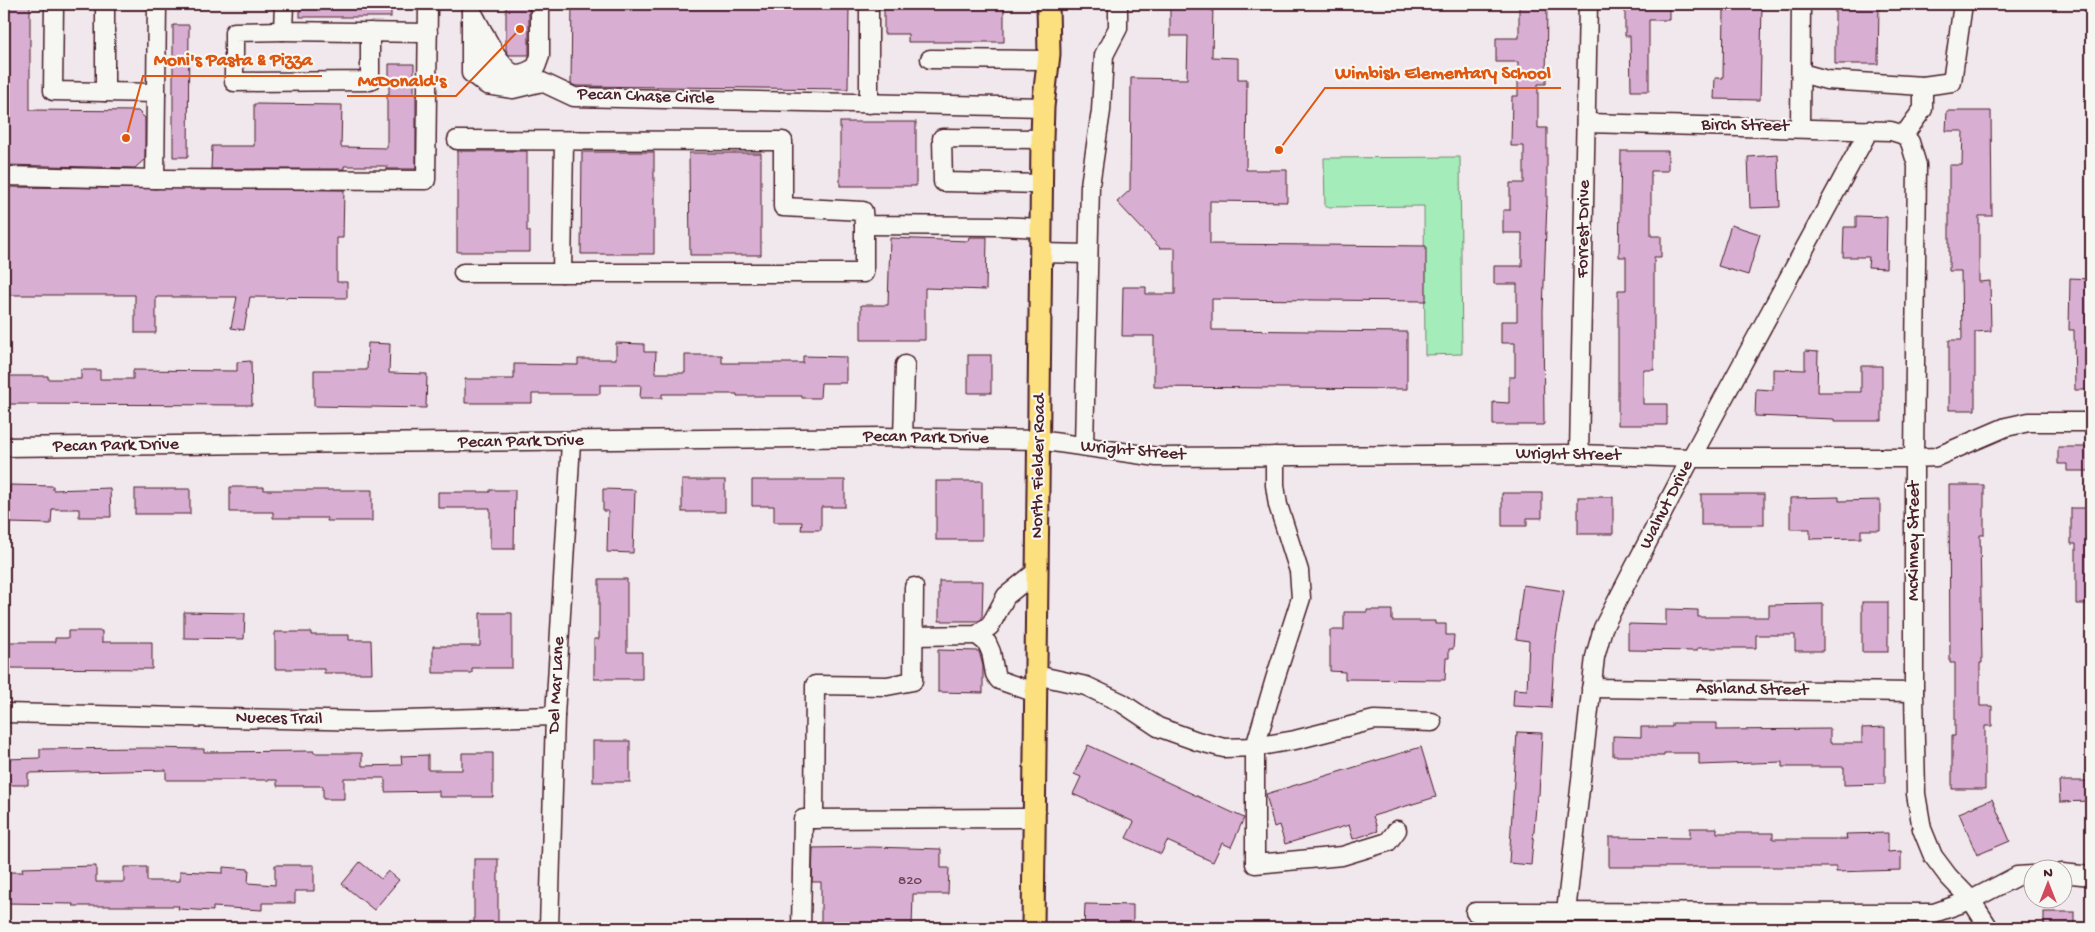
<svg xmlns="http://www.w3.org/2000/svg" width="2095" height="932" font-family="'Gochi Hand',sans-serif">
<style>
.green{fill:#a4ecb9;stroke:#778672}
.building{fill:#d8aed3;stroke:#4a1f2b}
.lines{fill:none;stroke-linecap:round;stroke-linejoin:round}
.minor-casing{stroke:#4a1f2b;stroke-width:21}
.major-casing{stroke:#4a1f2b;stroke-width:25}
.minor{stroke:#f6f6f2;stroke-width:18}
.major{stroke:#fce080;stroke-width:21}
.labels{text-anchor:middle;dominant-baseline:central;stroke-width:4.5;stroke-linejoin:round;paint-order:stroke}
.number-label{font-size:15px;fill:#6e4355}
.street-label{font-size:18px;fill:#4a1f2b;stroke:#f6f6f2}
.leader{fill:none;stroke:#e0560e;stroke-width:2}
.callout-dot{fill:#e0560e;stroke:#f6f6f2;stroke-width:2}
.callout-label{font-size:19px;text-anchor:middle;font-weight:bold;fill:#e0560e;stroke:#f6f6f2;stroke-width:4.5;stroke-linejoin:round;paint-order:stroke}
</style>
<rect width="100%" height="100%" fill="#f0e8ec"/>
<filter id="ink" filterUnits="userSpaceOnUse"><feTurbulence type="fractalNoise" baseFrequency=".02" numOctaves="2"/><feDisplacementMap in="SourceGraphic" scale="10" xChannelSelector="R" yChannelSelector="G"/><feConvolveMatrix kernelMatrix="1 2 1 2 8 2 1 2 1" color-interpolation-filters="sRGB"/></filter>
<g filter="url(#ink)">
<path class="green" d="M1460,157L1462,354L1425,355L1424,206L1325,207L1324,158Z"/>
<g class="building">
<path d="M4,4H30V110L138,111L145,118V159L135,168L4,165Z"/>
<rect x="300" y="4" width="91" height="13"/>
<path d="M506,4H529V55H509L506,50Z"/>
<path d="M572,4L849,5L848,89L576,86L571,84Z"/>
<path d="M884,4H1004V42H908V34H884Z"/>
<path d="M1170,4H1213L1212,57L1238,58V79H1247L1246,170H1287V202L1210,201V244L1426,246V301L1212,299V330L1407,332V389L1154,387V336H1122L1123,287H1146V294H1175V248H1160L1117,202L1130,190L1131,78L1187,79L1188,36H1170Z"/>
<path d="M1519,4H1547L1546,84H1538V128H1547V202L1543,311L1544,425H1493V402L1509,403V377H1515V343H1501V321H1517V284H1494V266H1522V233H1503V210H1510V183H1524V146H1511L1512,96H1518V62H1496V38H1519Z"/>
<path d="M1625,4H1669V20H1649V91H1631L1630,36H1625Z"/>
<path d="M1731,4H1762L1760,100L1714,99L1715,78H1723L1724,10H1731Z"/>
<path d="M1835,4H1879L1878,64H1835Z"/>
<path d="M173,25H189L188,157H173Z"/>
<path d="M389,64H414V94H416V169H387V166H344V169H211L212,146H254V104L342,105L341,147L387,148V94H389Z"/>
<path d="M1947,111H1991L1992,216H1979V282L1990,281L1991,331L1975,332V410H1949V340H1962L1961,271H1949V165H1962L1963,131H1946Z"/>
<rect x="840" y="122" width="76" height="64"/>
<path d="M457,151H527V231H530V252H457Z"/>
<path d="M1621,151H1668V171H1651V236H1661V257H1654V370H1643V404H1667V425H1618V290H1626V257H1619Z"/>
<path d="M582,152H654V254H581Z"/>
<path d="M689,153H761V255H690Z"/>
<path d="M1778,155L1780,207L1750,208L1748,157Z"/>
<path d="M4,187L344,190L343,238H337V282H347V298L250,297L244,330L231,328L237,297H156V333H135V295H4Z"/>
<path d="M1856,216L1887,217L1886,268L1868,267L1869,257H1843L1844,227H1856Z"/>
<path d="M1731,225L1760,234L1748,275L1718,266Z"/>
<path d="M969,237H987L986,290L925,288V340H861V305H888L890,238L968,241Z"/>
<path d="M2070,278L2091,279V390H2075L2074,330H2069Z"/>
<path d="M368,343L390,344L389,373L427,374L426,408L314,406V370H367Z"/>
<path d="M616,343L644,344V352H656L655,373H685V355H722V363H803V356L846,357V383H821L820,398H802V396H737V394H662V398H640L641,385H600V394H532V403H465V379H514V364L578,365V359H616Z"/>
<path d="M1805,351L1818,352L1817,392H1861V366H1882V421H1834V419L1755,416L1756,389L1773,390V369L1805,370Z"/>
<rect x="968" y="355" width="23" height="38"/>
<path d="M251,361L252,405L5,404V376H48V379H81V370H100V379H133V370L237,371V362Z"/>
<path d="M2058,447H2091V471H2067V464H2058Z"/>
<rect x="682" y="480" width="43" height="32"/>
<path d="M752,480H845V507H821V530H801L802,522H774V506H752Z"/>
<rect x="936" y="481" width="46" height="59"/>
<path d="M10,485L53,486V490L110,488L111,517H79V509H52L51,524L9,523Z"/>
<path d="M1949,485H1984V535H1980L1982,663H1980V706H1992V726H1985V789H1952V736H1955V663H1950Z"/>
<path d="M230,487H264V490H372V521H327V518H273V512H230Z"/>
<rect x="135" y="489" width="55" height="25"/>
<path d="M603,489L635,490L633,553L607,552L608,511H603Z"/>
<path d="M490,490H515L514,549H490V508H438V492H490Z"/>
<path d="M1502,493H1542V518H1527V526H1502Z"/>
<rect x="1701" y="494" width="63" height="31"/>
<rect x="1578" y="497" width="35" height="37"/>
<path d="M1839,497V501L1880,500V530H1861V538L1810,539V529H1790V498Z"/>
<path d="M2071,508H2091V604H2076V544H2071Z"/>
<path d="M599,579H627V652H642V679H594V639H599Z"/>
<path d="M939,581H983L982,619L978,621H939Z"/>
<path d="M1523,585L1564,591L1555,644L1551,708L1513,706L1514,689L1527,690L1529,641L1516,639Z"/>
<rect x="1862" y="602" width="26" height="50"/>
<path d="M1823,604V651H1795V635H1756V648H1697V651L1628,650V624L1666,625V609L1698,610V617H1769V605Z"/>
<path d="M1367,610H1392V621H1435V624H1446V635H1454L1453,649H1449V658H1446L1445,680L1345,679V672L1330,671V630H1344V612H1367Z"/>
<path d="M184,612L245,613L244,639L184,638Z"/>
<path d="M480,613H512V668H472V673H433V646H480Z"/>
<path d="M68,631H102V642H152V669L4,668V642H55V638H68Z"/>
<path d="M275,632H311V635H349V640H371L372,673H324V669H275Z"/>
<path d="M938,650L979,651L983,666V693L938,692Z"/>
<path d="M1672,723H1717V730L1830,729V743H1862V728L1885,727V784L1844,785V767H1782V762L1699,765V753H1664V756H1613V736L1641,737V727H1672Z"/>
<path d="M1517,732L1542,733L1539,795H1537L1531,865L1509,863Z"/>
<rect x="593" y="741" width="37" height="41"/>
<path d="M1088,745L1244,818L1231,847L1222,843L1213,862L1167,841L1161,854L1126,838L1134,822L1073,794L1081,777L1074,774Z"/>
<path d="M1421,747L1436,797L1373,816L1378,831L1353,839L1349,825L1285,844L1279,825L1274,827L1266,794Z"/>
<path d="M147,748L204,749V752L314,751V753H362V766L402,765L401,756L428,755V770H462V753H493V797H439V791L385,792V778H344V799H323V786H277V780H166V770L28,773V785H4V759L40,758V749Z"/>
<path d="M2059,781H2091V801L2060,802Z"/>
<path d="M1992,799L2010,841L1977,855L1959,813Z"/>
<path d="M1690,828H1717V833H1773V839H1847L1846,834L1888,833V852L1901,851V870L1836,872V867H1609V837L1690,838Z"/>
<path d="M872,847L941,849V868H949L948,894H913L912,928H821V882H812L813,848Z"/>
<rect x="474" y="859" width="24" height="69"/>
<path d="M360,862L381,879L388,871L399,880L374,910L342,884Z"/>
<path d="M275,865H314V891H295V903H262V910L213,907V911L178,909L179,906H73V904L4,903V872H23L22,868L96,866V882H124V867H147V881H180V871L223,873V867L249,869L248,883L275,885Z"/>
<path d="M1085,904L1133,905V928H1084Z"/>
<rect x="2044" y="912" width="30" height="16"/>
</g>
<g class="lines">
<defs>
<g id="minor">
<path d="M54,4L53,91L156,93"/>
<path d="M105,4V92"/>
<path d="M284,4L283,31L428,33"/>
<path d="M471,4V73L487,85L513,89L542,82L574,97L1043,107"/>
<path d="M869,4V104"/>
<path d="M471,10C480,24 498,67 513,73C521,76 529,71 536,67L540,56V4"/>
<path d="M283,31L234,32V82L370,81V32"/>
<path d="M485,35V64L490,72L511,81"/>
<path d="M930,59L1048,60"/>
<path d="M1801,73L1827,80L1923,86"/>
<path d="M1586,123L1891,131L1904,135"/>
<path d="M1800,127L1801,4"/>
<path d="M1904,135L1910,142L1917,165L1914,458V692L1916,794L1922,829L1933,856L1948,876L1971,900L1989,928"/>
<path d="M1904,135L1923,109V86L1952,82L1963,4"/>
<path d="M1042,139L942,138L943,182L1043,184"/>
<path d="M457,140L783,141V207L863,211L864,225L999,226L1041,228"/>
<path d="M4,176L155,179L426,180L428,4"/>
<path d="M155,179L157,4"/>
<path d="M1041,253L1088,254"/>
<path d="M463,273H864V225"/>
<path d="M562,273L564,141"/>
<path d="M903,438L905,365"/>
<path d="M1084,446L1090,185L1101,111L1104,55L1118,28V4"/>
<path d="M4,447L881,437L1039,440L1157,457L1579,454L1691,458H1914L1936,457L2006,427L2029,422H2091"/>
<path d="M1579,454L1588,4"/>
<path d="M977,635L987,643L991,652L995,674L999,680L1036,693"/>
<path d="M914,636L977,635L990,626L1006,596L1037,571"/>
<path d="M1036,675L1086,686L1122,703L1158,727L1197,741L1224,748L1255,747L1275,679L1301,598L1299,571L1278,505L1275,485V456"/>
<path d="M1591,688L1914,692"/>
<path d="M4,713L368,721L555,716"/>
<path d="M814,819L815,685L887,686L913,681L914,587"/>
<path d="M1397,830L1388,842L1342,856L1255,864V747L1295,740L1374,720L1432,722"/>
<path d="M2062,873L2091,876"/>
<path d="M1475,912L1934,913L1971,900L2017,876L2032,875"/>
<path d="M1566,912L1595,657L1603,628L1691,458L1869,130"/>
<path d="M549,928L555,716L571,442"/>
<path d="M801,928L803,819L1034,818"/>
</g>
<path id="major" d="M1033,928L1042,139L1043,107L1049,54L1048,4"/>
</defs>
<use href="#minor" class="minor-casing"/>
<use href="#major" class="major-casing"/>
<use href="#minor" class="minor"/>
<use href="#major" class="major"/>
</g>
</g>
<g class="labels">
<g class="number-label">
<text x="910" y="881">820</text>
</g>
<g class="street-label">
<text transform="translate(646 97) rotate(2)">Pecan Chase Circle</text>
<text transform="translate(1745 126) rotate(1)">Birch Street</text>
<text transform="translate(1584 229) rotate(-89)">Forrest Drive</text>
<text transform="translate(926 438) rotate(1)">Pecan Park Drive</text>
<text transform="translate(521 442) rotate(-1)">Pecan Park Drive</text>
<text transform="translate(116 446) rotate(-1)">Pecan Park Drive</text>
<text transform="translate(1133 451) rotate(5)">Wright Street</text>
<text transform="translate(1568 455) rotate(1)">Wright Street</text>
<text transform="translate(1039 466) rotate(-89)">North Fielder Road</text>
<text transform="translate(1667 505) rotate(-63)">Walnut Drive</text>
<text transform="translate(1914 541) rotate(-90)">McKinney Street</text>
<text transform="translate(557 685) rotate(-87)">Del Mar Lane</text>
<text transform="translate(1752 690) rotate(1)">Ashland Street</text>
<text transform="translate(279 719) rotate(1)">Nueces Trail</text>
</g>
</g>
<path class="leader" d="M126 138L143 76H322M1279 150L1325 88H1561M520 29L456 96H347"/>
<g class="callout-dot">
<circle cx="126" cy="138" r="5"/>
<circle cx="1279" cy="150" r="5"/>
<circle cx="520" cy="29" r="5"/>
</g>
<g class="callout-label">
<text x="233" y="65">Moni's Pasta &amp; Pizza</text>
<text x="1443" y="78">Wimbish Elementary School</text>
<text x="402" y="86">McDonald's</text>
</g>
<rect width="2095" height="932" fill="none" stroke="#f6f6f2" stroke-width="20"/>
<rect x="10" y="10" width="2075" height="912" fill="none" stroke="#4a1f2b" stroke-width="2" filter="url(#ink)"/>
<g transform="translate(2048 884)"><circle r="24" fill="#f6f6f2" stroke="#b1a0a2"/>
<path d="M0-4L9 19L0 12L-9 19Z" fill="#d1495b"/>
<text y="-8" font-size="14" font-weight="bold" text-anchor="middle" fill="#4a1f2b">N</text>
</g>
</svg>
